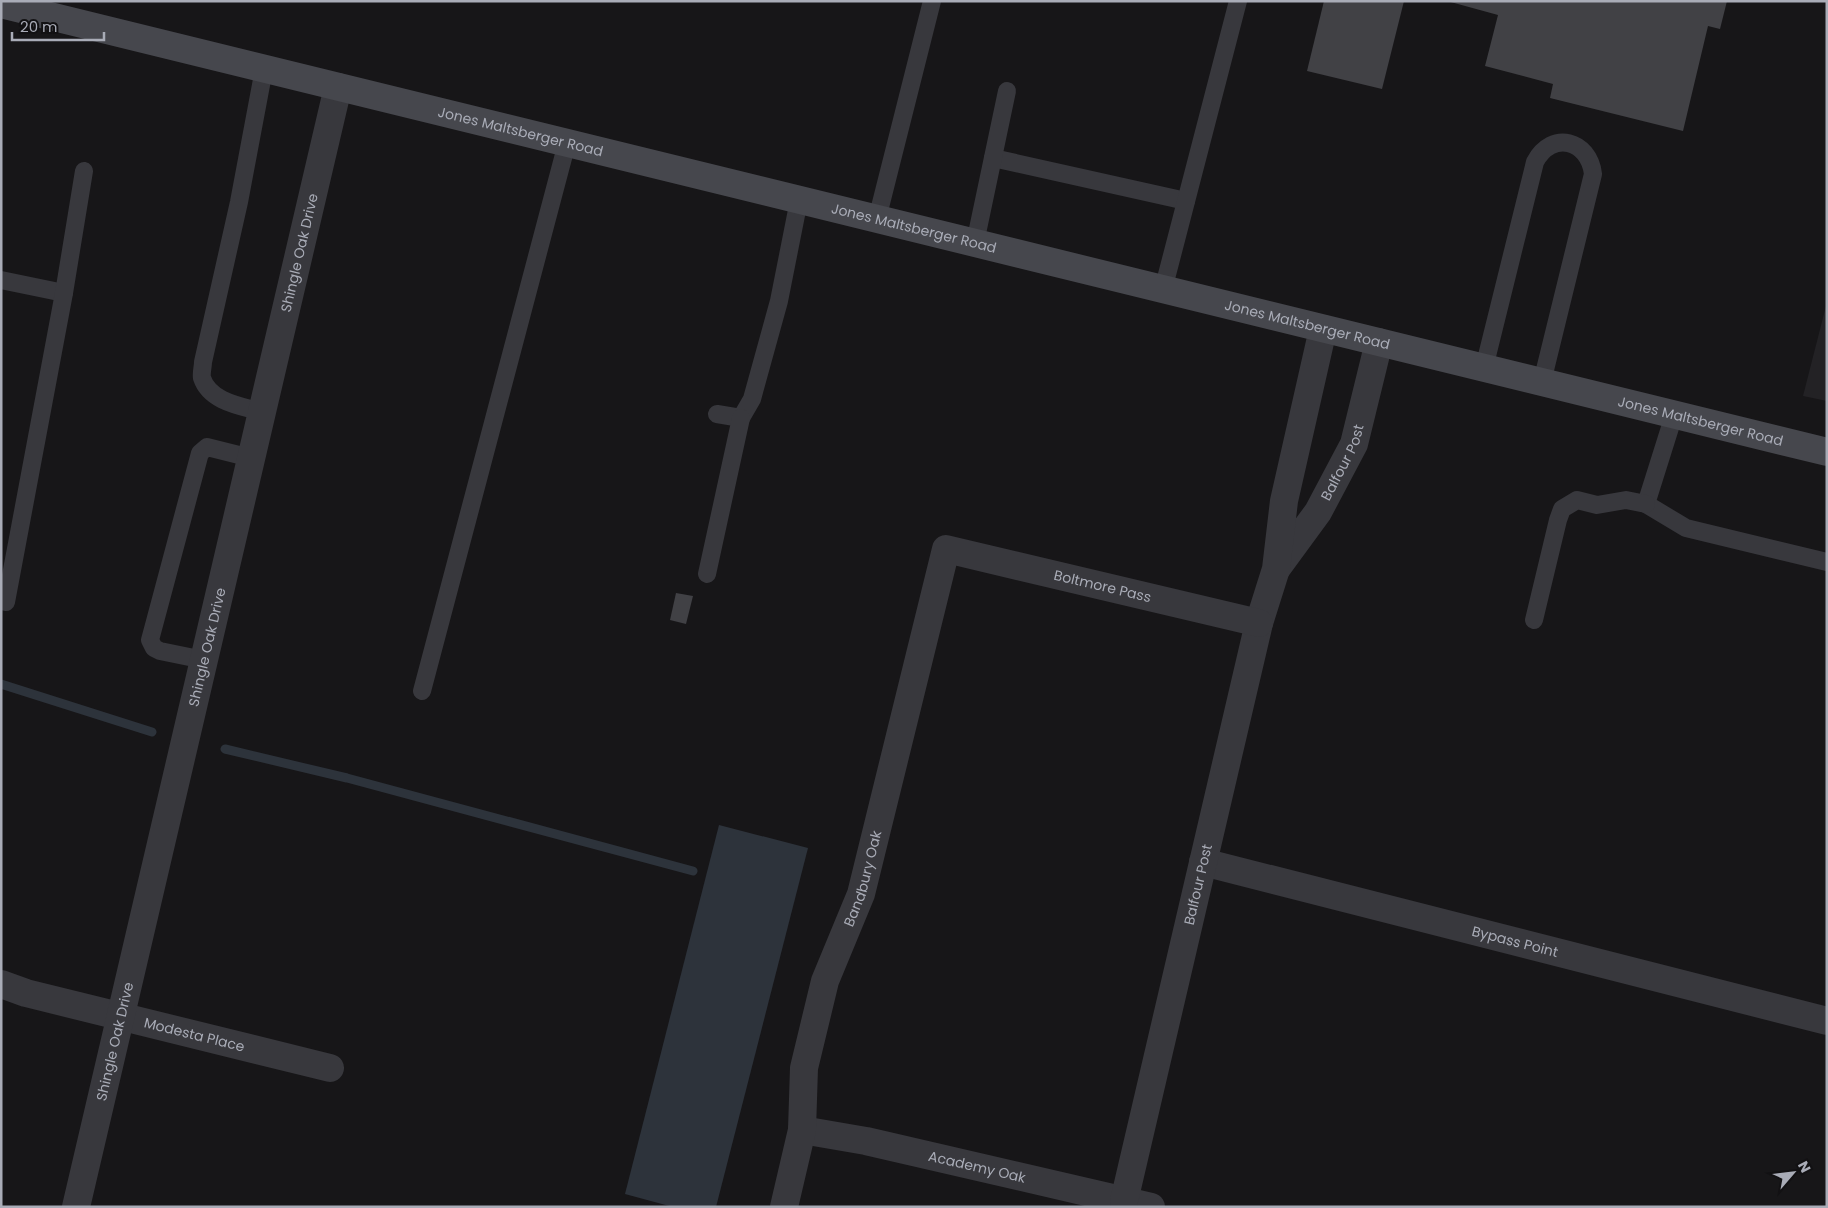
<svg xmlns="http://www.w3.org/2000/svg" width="1828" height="1208" font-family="Poppins,sans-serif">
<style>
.built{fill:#232225}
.water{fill:#2d333b}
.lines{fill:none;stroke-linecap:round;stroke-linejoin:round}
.stream{stroke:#2d333b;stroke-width:9}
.building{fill:#414145}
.lane{stroke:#38383d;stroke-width:18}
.street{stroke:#38383d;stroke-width:28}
.secondary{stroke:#46474d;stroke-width:28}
.labels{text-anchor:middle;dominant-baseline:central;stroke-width:5;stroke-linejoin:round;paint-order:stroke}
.street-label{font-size:14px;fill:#a9acb7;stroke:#121113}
</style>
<rect width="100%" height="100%" fill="#171618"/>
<path class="built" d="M1827,302V401L1803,396Z"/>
<path class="water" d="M719,825L808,848L716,1207H673L625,1194Z"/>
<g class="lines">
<g class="stream">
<path d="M1,684L152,732"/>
<path d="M225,749L347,778L693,871"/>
</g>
</g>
<g class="building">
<path d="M1324,1H1404L1382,89L1307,71Z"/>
<path d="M1447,1L1496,2L1727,1L1720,29L1708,26L1683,131L1550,98L1553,84L1485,66L1498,15Z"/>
<path d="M676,593L693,596L686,624L670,620Z"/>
</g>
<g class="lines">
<g class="lane">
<path d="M993,158L1186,201"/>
<path d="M877,219L932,1"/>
<path d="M975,243L1007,91"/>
<path d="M1,280L64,293"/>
<path d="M1163,290L1238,1"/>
<path d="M1484,368L1535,162C1552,130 1589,140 1593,174L1542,382"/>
<path d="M262,412C241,406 210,402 202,378C201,373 203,367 203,362L239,202L264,69"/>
<path d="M717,414L741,418L752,399L779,301L799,200"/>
<path d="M1674,415L1646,504L1686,528L1827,562"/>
<path d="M707,574L741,418"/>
<path d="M1,601L6,602L64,293L84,171"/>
<path d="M1534,620L1558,520L1562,509L1577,500L1597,505L1626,500L1646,504"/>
<path d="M204,660L160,651L154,648L150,640L200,453L207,447L251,458"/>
<path d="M422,691L567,143"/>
</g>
<g class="street">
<path id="s1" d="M1277,568L1318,512L1354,444L1379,342"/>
<path id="s2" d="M1203,862L1827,1021"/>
<path id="s3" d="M1,984L26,993L330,1068"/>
<path id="s4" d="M802,1130L866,1141L1151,1207"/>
<path id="s5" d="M1124,1201L1259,623L1276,569L1284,501L1323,329"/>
<path id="s6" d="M76,1207L338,87"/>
<path id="s7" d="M784,1207L802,1130L804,1068L825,981L861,894L946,549L1259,623"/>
</g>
<path class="secondary" id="s8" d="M1,4L1827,452"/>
</g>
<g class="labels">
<g class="street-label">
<text stroke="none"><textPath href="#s8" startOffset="535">Jones Maltsberger Road</textPath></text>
<text stroke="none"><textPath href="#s8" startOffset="940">Jones Maltsberger Road</textPath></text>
<text stroke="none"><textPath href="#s6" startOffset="980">Shingle Oak Drive</textPath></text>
<text stroke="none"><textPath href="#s8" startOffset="1345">Jones Maltsberger Road</textPath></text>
<text stroke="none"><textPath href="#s8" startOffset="1750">Jones Maltsberger Road</textPath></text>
<text stroke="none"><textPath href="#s1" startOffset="125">Balfour Post</textPath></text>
<text stroke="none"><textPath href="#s7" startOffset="841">Boltmore Pass</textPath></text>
<text stroke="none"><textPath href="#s6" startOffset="575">Shingle Oak Drive</textPath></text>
<text stroke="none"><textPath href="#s7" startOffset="340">Bandbury Oak</textPath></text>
<text stroke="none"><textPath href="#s5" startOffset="325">Balfour Post</textPath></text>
<text stroke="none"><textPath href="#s2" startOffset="322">Bypass Point</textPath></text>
<text stroke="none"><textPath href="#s3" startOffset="200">Modesta Place</textPath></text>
<text stroke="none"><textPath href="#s6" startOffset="170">Shingle Oak Drive</textPath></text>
<text stroke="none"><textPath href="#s4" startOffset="179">Academy Oak</textPath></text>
</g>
</g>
<rect width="1828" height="1208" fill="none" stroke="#a9acb7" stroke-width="5"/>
<g transform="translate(1793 1173) rotate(62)" stroke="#121113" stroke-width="4" paint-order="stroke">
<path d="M0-4L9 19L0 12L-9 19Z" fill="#a9acb7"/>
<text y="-8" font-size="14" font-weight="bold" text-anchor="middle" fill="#a9acb7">N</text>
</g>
<path d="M12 32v8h92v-8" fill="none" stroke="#a9acb7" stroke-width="2.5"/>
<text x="20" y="32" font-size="15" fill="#a9acb7" stroke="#121113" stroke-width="4" paint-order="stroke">20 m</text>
</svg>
